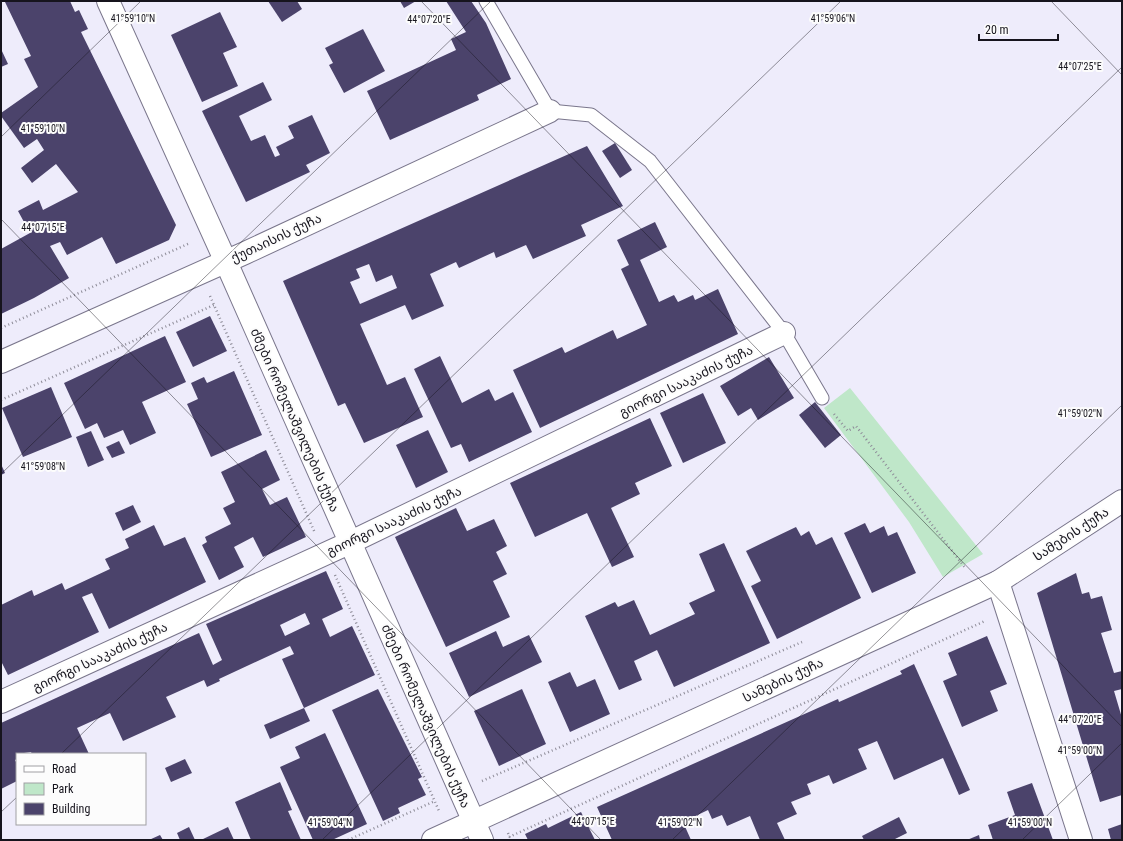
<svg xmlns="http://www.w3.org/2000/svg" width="1123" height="841" font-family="'Roboto Condensed','Noto Sans Georgian',sans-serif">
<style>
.green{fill:#bfe7c9}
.building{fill:#4b436b;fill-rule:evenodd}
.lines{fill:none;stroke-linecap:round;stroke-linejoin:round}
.service-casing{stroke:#7a768c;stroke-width:15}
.minor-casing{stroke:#7a768c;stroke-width:24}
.tertiary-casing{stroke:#7a768c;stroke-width:24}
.path{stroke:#8e8c98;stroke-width:2.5;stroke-dasharray:1 3;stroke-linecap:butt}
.service{stroke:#fff;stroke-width:13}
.minor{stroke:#fff;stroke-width:22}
.tertiary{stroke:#fff;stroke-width:22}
.ticks{fill:none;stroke:#16141d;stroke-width:1;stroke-opacity:0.45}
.labels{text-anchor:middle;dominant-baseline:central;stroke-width:4;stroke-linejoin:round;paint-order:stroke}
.street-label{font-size:13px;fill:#16141d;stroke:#fcfcfc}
.ticks-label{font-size:10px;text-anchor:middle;fill:#16141d;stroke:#fcfcfc;stroke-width:4;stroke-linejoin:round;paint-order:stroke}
</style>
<rect width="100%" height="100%" fill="#eeecfb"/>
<path class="green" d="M850,388L983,554L943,577L909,522L824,408Z"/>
<g class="building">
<path d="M8,1H70L75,12L79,10L88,29L81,32L176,225L169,240L116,264L102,237L67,255L60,242L50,246L69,278L34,298L1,314V249L30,233L18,211L39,200L43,210L78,192L56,164L32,183L21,168L44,150L37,139L24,148L1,116V113L38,87L24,59L31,56L5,2Z"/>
<path d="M268,1H297L302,9L282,22Z"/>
<path d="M400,1H416L404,8Z"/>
<path d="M446,1H471L486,23L511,79L477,95L479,100L390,140L367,91L456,50L451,39L466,32Z"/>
<path d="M220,12L237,47L223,53L238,86L202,102L171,35Z"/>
<path d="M363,29L385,71L344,93L329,65L333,63L325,48Z"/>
<path d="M1,49L8,64L1,67Z"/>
<path d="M263,82L272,100L239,116L251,141L265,135L275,157L280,155L276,147L294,138L288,126L312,115L330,153L306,165L310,172L246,202L202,111Z"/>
<path d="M615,143L632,170L620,178L602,151Z"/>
<path d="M587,146L623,206L581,225L586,236L533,259L526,245L496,258L494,252L459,268L456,262L430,274L444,306L412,320L405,305L360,324L387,385L405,377L423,417L364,443L345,403L338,406L283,281ZM369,264L376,282L392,275L397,288L360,304L350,282L360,278L356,269Z"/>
<path d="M655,222L667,247L640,260L659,302L674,295L678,302L693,295L695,300L718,289L738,334L540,428L513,370L562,347L565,353L613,330L617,339L647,325L621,269L629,265L617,240Z"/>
<path d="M210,316L227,351L193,367L176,332Z"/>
<path d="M165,336L186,382L142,402L156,433L130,445L123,430L104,438L97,423L85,429L64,383Z"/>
<path d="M440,356L462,403L489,389L495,401L513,392L532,432L469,462L461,444L451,448L414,369Z"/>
<path d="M769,357L794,398L758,420L751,408L738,416L720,386Z"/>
<path d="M234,371L262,435L211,457L187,404L198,399L191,383L204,377L207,383Z"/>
<path d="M51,387L72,437L23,457L2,408Z"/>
<path d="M703,393L726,443L683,463L660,413Z"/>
<path d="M815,402L841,435L825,448L799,415Z"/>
<path d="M650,418L672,466L635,483L640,494L611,508L634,557L612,567L587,513L535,537L510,483Z"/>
<path d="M428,430L448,472L416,488L396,445Z"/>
<path d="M91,431L104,460L88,467L76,437Z"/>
<path d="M119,441L125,453L112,458L106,447Z"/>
<path d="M266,450L280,480L262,489L270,505L287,497L306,537L263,557L253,537L234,547L244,567L219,580L202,545L207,542L205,537L231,524L223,508L235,502L221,472Z"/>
<path d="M1,464L5,473L1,475Z"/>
<path d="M133,505L141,522L123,531L115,513Z"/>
<path d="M456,508L467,531L494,519L507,546L496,552L507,574L493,581L510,617L446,647L395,537Z"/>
<path d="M865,523L870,533L884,526L888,536L897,532L916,573L872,593L844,533Z"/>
<path d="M154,525L164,546L185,537L206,582L109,629L92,593L82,597L99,632L8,675L1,661V605L32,590L34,596L62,583L65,590L110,569L105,559L129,548L125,539Z"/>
<path d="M796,527L801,536L809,531L816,545L832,537L861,598L777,639L751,586L761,581L746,551Z"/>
<path d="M724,543L770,643L674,687L657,650L634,661L642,680L619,690L585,616L615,602L618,607L634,600L650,635L695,614L689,603L715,591L699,554Z"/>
<path d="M326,571L343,609L322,619L330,637L352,626L375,675L304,708L310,721L270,739L264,725L304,708L282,659L294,654L290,646L219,679L220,681L207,687L204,680L166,697L176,717L123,741L110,713L77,728L89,754H32L31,752L17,754V759L15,760L17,764V781L1,789V723L199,633L213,665L222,660L206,624ZM305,613L310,624L285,636L280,625Z"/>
<path d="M1076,573L1082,594L1089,592L1091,599L1102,596L1112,630L1101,633L1114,673L1122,671V689L1114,691L1122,718V795L1100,802L1037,593Z"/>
<path d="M496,631L503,647L529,635L542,662L469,697L449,653Z"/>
<path d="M987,636L1007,684L990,691L998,711L962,727L943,681L957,675L948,653Z"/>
<path d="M914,664L970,790L959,795L943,758L894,780L877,741L858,749L867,769L833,784L829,775L807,784L811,794L791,802L797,814L777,823L785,840H760L750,816L727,826L722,815L712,819L708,810L683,822L691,840H612L597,807L838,699L839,702L902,674L900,671Z"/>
<path d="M570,672L577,687L595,679L610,714L570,732L548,682Z"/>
<path d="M378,689L422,777L418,779L426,795L398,808L400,813L383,821L332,710Z"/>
<path d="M522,689L546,744L499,766L474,711Z"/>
<path d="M325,733L367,824L332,840H313L280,767L300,758L295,747Z"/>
<path d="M185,759L192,773L171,782L165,768Z"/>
<path d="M280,782L292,810L288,811L301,840H251L235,802Z"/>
<path d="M1032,783L1053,840H993L988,825L1015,815L1007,792Z"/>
<path d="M581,812L595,840H528L525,834L546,824L548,828Z"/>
<path d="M899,817L907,833L893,840H864L862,836Z"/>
<path d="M1122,824V840H1111L1108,829Z"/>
<path d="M189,827L195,840H180L177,833Z"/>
<path d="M228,827L234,840H201Z"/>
<path d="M160,835L163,840H149Z"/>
<path d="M979,835L980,840H967Z"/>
</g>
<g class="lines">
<defs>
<path id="service" d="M486,1L550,111L591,115L650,161L784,333L822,398"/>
<g id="minor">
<path d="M1,362L245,253L550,111"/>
<path d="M998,582L1081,840"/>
<path d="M1,702L349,543L784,333"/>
</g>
<g id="tertiary">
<path d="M108,1L226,262L482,840"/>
<path d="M433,840L998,582L1122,501"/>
</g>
</defs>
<use href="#service" class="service-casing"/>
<use href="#minor" class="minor-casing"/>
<use href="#tertiary" class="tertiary-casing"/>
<g class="path">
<path d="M1,1H2"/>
<path d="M210,296L315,533"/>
<path d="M1,328L190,243"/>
<path d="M1,400L214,305"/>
<path d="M834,414L848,431L856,426L966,569"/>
<path d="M335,575L439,811"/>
<path d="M482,781L802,642"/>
<path d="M508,833L511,840"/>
<path d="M509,837L985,621"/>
<path d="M348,840L435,801"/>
</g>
<use href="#service" class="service"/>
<use href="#minor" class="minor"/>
<use href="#tertiary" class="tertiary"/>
</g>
<path class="ticks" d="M421,1L1122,727M1051,1L1122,75M1,137L141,1M1,219L601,840M1,474L491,1M61,754L841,1M1,812L17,797M322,840L1122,67M672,840L1122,405M1022,840L1122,743"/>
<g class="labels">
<g class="street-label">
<text transform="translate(276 238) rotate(-25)">ქუთაისის ქუჩა</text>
<text transform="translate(686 381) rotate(-26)">გიორგი სააკაძის ქუჩა</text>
<text transform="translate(295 420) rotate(66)">ძმები რომელაშვილების ქუჩა</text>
<text transform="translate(394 521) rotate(-25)">გიორგი სააკაძის ქუჩა</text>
<text transform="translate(1071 534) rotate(-33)">სამების ქუჩა</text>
<text transform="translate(100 657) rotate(-25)">გიორგი სააკაძის ქუჩა</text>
<text transform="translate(783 680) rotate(-25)">სამების ქუჩა</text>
<text transform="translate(426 716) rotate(66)">ძმები რომელაშვილების ქუჩა</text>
</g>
</g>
<g class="ticks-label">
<text x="133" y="22">41°59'10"N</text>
<text x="833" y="22">41°59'06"N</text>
<text x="429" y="23">44°07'20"E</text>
<text x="1080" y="70">44°07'25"E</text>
<text x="43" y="132">41°59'10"N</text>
<text x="43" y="231">44°07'15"E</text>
<text x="1080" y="417">41°59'02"N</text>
<text x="43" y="470">41°59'08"N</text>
<text x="1080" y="723">44°07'20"E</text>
<text x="1080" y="754">41°59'00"N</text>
<text x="593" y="825">44°07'15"E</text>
<text x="330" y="826">41°59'04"N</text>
<text x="680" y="826">41°59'02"N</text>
<text x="1030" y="826">41°59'00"N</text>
</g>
<rect width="1123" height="841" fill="none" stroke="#16141d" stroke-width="4"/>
<rect x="16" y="753" width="130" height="72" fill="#fcfcfc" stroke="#a09fa3"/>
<rect x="24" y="766" width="20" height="6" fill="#ffffff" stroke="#a09fa3"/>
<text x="52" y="773" font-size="12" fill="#16141d">Road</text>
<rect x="24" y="783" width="20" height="12" fill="#bfe7c9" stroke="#a09fa3"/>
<text x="52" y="793" font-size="12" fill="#16141d">Park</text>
<rect x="24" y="803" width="20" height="12" fill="#4b436b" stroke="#a09fa3"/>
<text x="52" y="813" font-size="12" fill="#16141d">Building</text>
<path d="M979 34v6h79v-6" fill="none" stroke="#16141d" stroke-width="2"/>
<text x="985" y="34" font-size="12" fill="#16141d" stroke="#fcfcfc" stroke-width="3" paint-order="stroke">20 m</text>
</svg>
